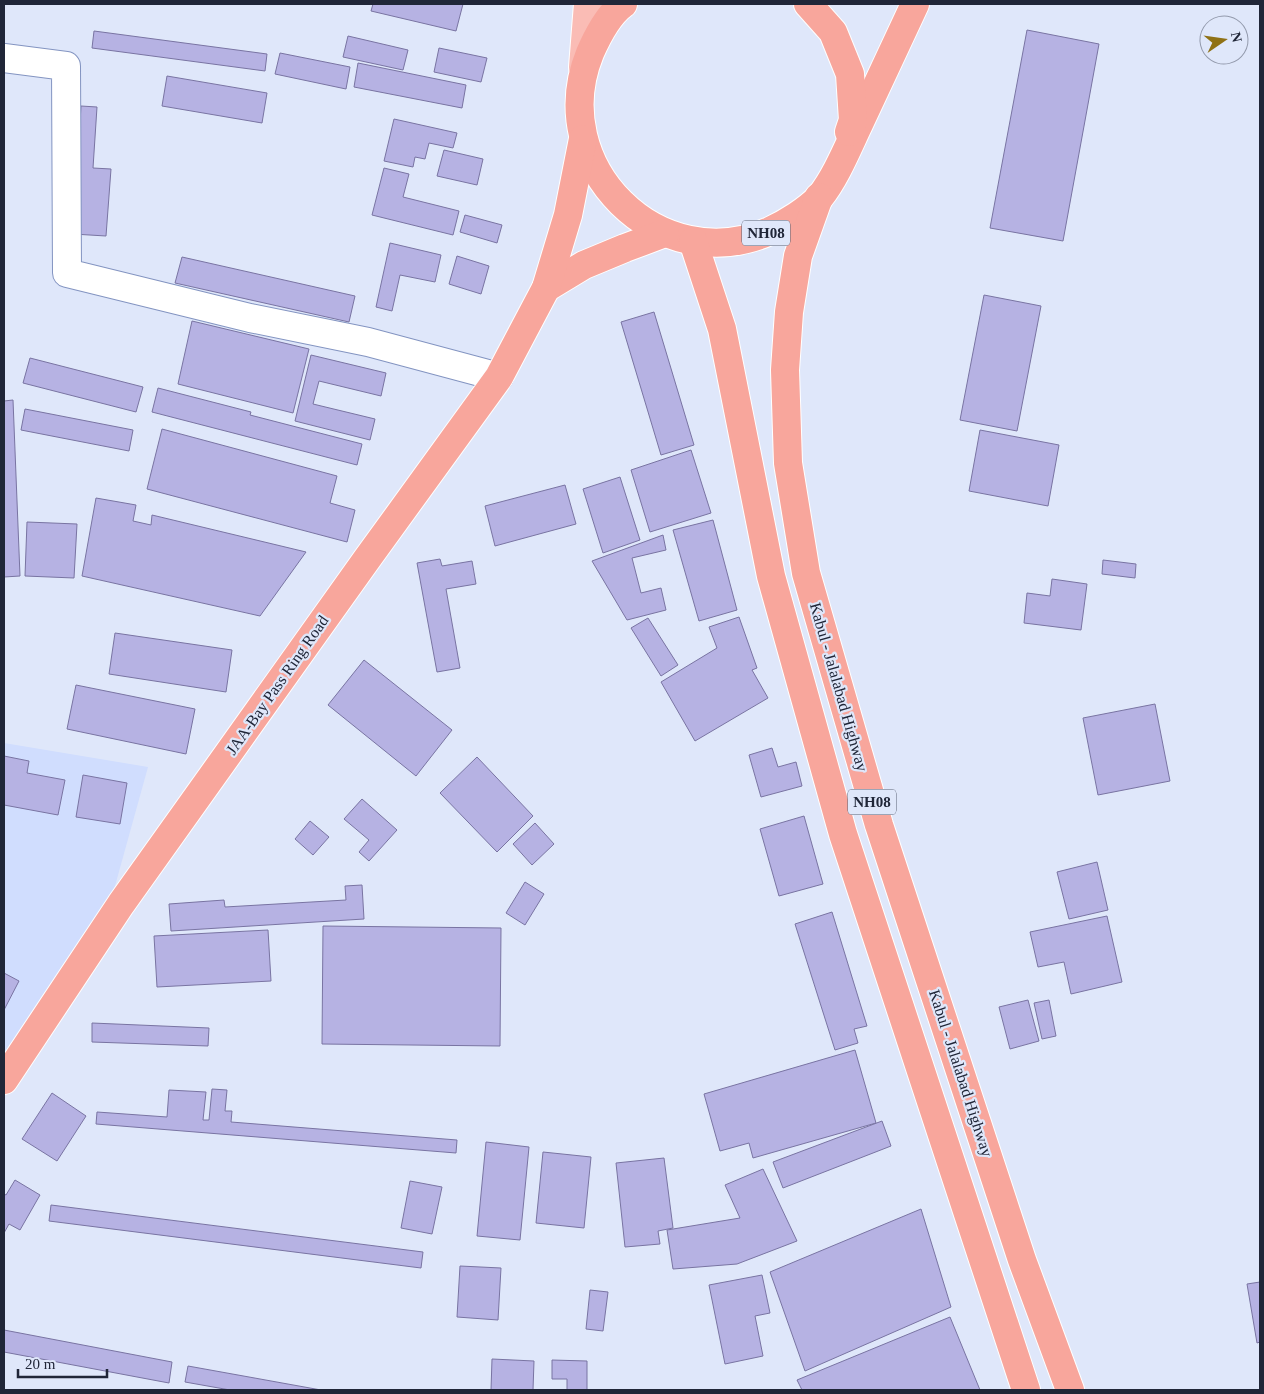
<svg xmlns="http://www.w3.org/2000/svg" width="1264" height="1394" font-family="'Times New Roman',serif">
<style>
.built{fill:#d0ddfe}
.building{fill:#b6b2e3;stroke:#7974a2}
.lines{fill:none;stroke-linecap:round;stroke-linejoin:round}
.minor-casing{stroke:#8394c1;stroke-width:30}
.primary-casing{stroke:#fff;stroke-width:30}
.trunk-casing{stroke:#fff;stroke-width:30}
.minor{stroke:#fff;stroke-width:28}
.primary{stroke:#fabcb5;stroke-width:28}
.trunk{stroke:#f8a69c;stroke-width:28}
.labels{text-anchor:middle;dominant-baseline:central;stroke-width:4.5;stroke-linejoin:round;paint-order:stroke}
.shield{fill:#dfe7fa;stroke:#596072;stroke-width:1}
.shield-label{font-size:15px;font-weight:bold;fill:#202638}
.street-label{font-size:16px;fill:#202638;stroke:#dfe7fa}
</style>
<rect width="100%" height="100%" fill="#dfe7fa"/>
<path class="built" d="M4,743L148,767L110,904L37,1018L4,1054Z"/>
<g class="building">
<path d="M373,4H463L456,31L371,11Z"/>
<path d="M1027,30L1099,44L1063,241L990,228Z"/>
<path d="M94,31L267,54L265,71L92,48Z"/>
<path d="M348,36L408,50L403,70L343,57Z"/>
<path d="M439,48L487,58L481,82L434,72Z"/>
<path d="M280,53L350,67L346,89L275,74Z"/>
<path d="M358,63L466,85L462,108L354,87Z"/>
<path d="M167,76L267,93L262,123L162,106Z"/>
<path d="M81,106L97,107L93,168L111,169L106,236L73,234Z"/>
<path d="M394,119L457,133L453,148L429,143L425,159L415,157L413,167L384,161Z"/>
<path d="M444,150L483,159L477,185L437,176Z"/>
<path d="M384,168L409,174L403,197L459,211L453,235L372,215Z"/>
<path d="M465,215L502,225L497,243L460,232Z"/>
<path d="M390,243L441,255L435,282L400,275L392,311L376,307Z"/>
<path d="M457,256L489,266L481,294L449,284Z"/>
<path d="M182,257L355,296L349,322L175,283Z"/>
<path d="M984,295L1041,306L1017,431L960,420Z"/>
<path d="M654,312L694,445L661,455L621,322Z"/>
<path d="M192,321L309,349L293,413L178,384Z"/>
<path d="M311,355L386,373L381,396L319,381L313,404L375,419L370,440L295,421Z"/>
<path d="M30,358L143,387L136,412L23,383Z"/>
<path d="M158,388L251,412L250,415L362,444L357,465L152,412Z"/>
<path d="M13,400L20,576L4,577V401Z"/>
<path d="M25,409L133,430L129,451L21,430Z"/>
<path d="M162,429L337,476L330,503L355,510L347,542L147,489Z"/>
<path d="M980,430L1059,445L1048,506L969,491Z"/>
<path d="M691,450L711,513L650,532L631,470Z"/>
<path d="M620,477L640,540L603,553L583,489Z"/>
<path d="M565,485L576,524L495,546L485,506Z"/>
<path d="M96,498L136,505L133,521L151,525L152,515L306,552L260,616L82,576Z"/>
<path d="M713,520L737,610L699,621L673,530Z"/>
<path d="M27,522L77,524L74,578L25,576Z"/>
<path d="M663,535L666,550L632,558L641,593L661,588L666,610L627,620L592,561Z"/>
<path d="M440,559L442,566L472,561L476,584L446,589L460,668L437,672L417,563Z"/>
<path d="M1103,560L1136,564L1135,578L1102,574Z"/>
<path d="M1052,579L1087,584L1081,630L1024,623L1027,593L1050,596Z"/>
<path d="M739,617L757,668L752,670L768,698L695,741L661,682L717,648L709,627Z"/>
<path d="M648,618L678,665L661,676L631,628Z"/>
<path d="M115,633L232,650L226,692L109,674Z"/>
<path d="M364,660L452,730L416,776L328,705Z"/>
<path d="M76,685L195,709L186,754L67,729Z"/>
<path d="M1155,704L1170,781L1098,795L1083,718Z"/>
<path d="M772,748L778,767L796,762L802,786L761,797L749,755Z"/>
<path d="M4,756L29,761L27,773L65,780L58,815L4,805Z"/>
<path d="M477,757L533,816L497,852L440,793Z"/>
<path d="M83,775L127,783L120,824L76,817Z"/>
<path d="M362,799L397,830L369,861L359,852L369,840L344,819Z"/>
<path d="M804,816L823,884L779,896L760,829Z"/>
<path d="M310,821L329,837L313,855L295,839Z"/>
<path d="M535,823L554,844L532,865L513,844Z"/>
<path d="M1097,862L1108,910L1069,919L1057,872Z"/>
<path d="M525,882L544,894L525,925L506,913Z"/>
<path d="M362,885L364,919L171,931L169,904L224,900L225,907L346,900L345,886Z"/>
<path d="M832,912L867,1026L854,1029L858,1043L835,1050L795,924Z"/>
<path d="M1107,916L1122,982L1071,994L1064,962L1038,967L1030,932Z"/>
<path d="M323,926L501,928L500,1046L322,1044Z"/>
<path d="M268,930L271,981L157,987L154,936Z"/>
<path d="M4,973L19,981L4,1010Z"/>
<path d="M1028,1000L1039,1041L1010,1049L999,1007Z"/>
<path d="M1049,1000L1056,1036L1042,1039L1034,1003Z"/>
<path d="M92,1023L209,1028L208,1046L92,1042Z"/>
<path d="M855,1050L876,1123L753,1158L749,1143L720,1151L704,1094Z"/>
<path d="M212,1089L227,1090L225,1111H232L231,1122L457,1140L456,1153L96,1124L97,1112L167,1117L169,1090L206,1092L203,1120H209Z"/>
<path d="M52,1093L86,1116L57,1161L22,1139Z"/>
<path d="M882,1121L891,1146L783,1188L773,1162Z"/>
<path d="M486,1142L529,1147L520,1240L477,1236Z"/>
<path d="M543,1152L591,1157L584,1228L536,1223Z"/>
<path d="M664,1158L673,1228L658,1231L660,1244L625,1247L616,1163Z"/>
<path d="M763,1169L797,1241L737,1264L673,1269L667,1230L740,1218L725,1185Z"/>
<path d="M15,1180L40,1195L20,1230L9,1224L4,1233V1194L6,1195Z"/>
<path d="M410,1181L442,1187L432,1234L401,1228Z"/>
<path d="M51,1205L423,1252L421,1268L49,1221Z"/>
<path d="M921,1209L951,1307L805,1371L770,1272Z"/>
<path d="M460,1266L501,1268L498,1320L457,1317Z"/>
<path d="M762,1275L770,1313L755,1316L763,1356L725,1364L709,1285Z"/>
<path d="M1260,1282V1342L1257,1343L1247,1284Z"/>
<path d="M590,1290L608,1292L603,1331L586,1329Z"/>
<path d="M950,1317L980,1390H802L797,1380Z"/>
<path d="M4,1330L172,1362L169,1383L4,1352Z"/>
<path d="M492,1359L534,1361L533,1390H491Z"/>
<path d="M552,1360L587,1361V1390H567V1379H552Z"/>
<path d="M188,1366L321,1390H230L185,1382Z"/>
</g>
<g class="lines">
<defs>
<path id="minor" d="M4,58L66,66L67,273L250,318L368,342L499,377"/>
<path id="primary" d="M583,67L588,4"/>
<g id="trunk">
<path d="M623,4C608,15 597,37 590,53C544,166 659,280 770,231C787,223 808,210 820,197C836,177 848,147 859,124C878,84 896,44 915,4"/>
<path d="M808,4L833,32L850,74L853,120L849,132"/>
<path d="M819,197L798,256L789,312L785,370L788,463L806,573L879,825L1022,1260L1070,1390"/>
<path d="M693,241L722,329L771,576L843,834L1026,1390"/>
<path d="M546,288L584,265L625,248L665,233"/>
<path d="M4,1080L121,904L367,559L499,377L546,288L568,215L583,139"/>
</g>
</defs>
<use href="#minor" class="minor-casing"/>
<use href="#primary" class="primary-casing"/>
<use href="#trunk" class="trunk-casing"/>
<use href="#minor" class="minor"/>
<use href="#primary" class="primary"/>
<use href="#trunk" class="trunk"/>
</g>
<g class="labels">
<g class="shield">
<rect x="742" y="220.5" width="48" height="25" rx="4"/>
<rect x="848" y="789.5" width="48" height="25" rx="4"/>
</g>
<g class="shield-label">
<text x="766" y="233">NH08</text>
<text x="872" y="802">NH08</text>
</g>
<g class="street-label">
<text transform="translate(277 685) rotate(-55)">JAA-Bay Pass Ring Road</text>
<text transform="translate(839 687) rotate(74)">Kabul - Jalalabad Highway</text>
<text transform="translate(961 1073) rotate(72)">Kabul - Jalalabad Highway</text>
</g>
</g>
<rect width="1264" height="1394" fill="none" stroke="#202638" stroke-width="10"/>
<g transform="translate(1224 40) rotate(77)"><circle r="24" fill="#dfe7fa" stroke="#939aac"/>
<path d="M0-4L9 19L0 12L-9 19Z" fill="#8f7115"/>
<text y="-8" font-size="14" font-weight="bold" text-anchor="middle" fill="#202638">N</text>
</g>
<path d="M18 1369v8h89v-8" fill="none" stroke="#202638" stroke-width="2.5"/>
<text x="25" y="1369" font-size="15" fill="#202638" stroke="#dfe7fa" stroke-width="4" paint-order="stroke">20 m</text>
</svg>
